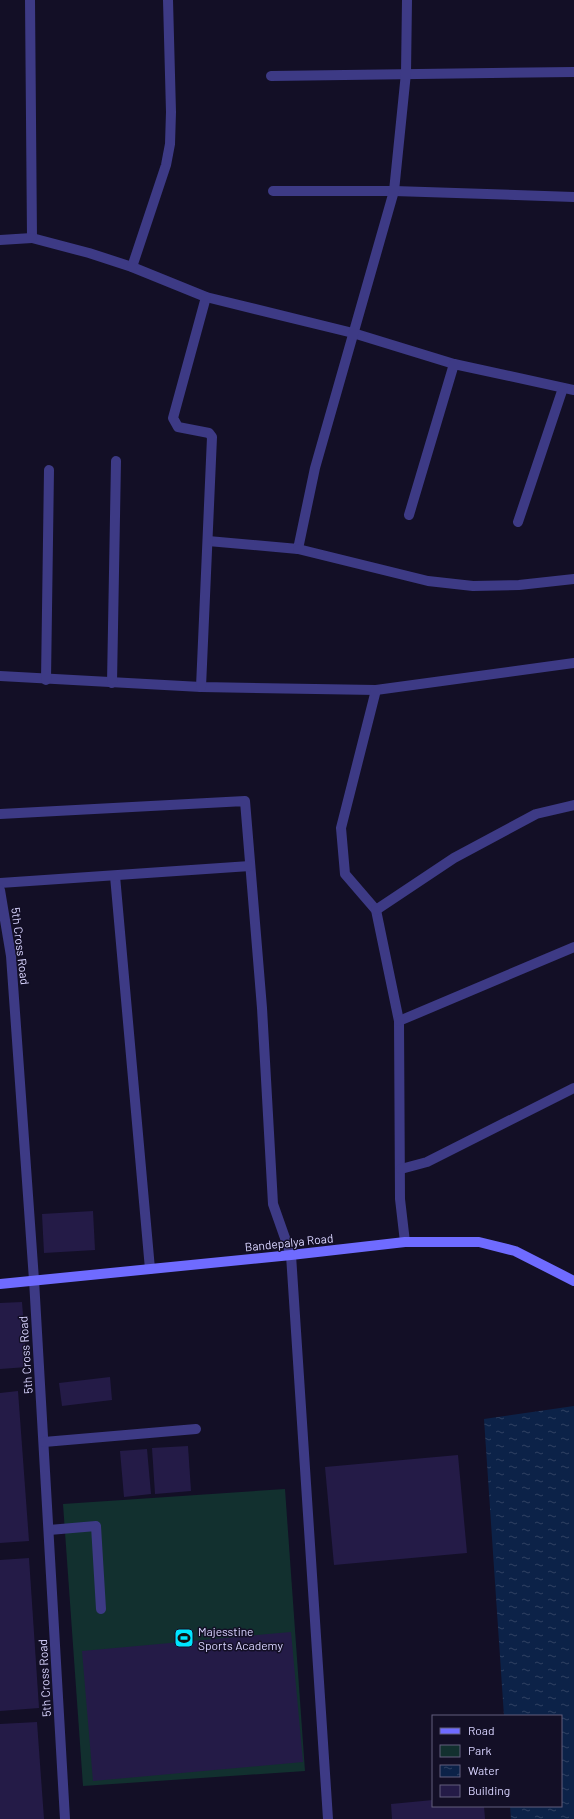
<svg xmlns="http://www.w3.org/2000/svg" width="574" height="1819" font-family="Barlow,sans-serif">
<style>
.park{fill:#12302f}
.water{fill:url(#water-ripples)}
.building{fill:#241b47}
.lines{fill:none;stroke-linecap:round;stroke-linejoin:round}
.lane{stroke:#3d3a85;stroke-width:10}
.street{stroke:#3d3a85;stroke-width:10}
.secondary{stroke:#6f6bff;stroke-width:10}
.labels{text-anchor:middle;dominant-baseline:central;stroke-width:3;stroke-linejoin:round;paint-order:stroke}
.street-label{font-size:12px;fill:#d9d4ff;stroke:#130f26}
.poi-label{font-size:12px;fill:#d9d4ff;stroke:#130f26;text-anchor:start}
</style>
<defs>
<pattern id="water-ripples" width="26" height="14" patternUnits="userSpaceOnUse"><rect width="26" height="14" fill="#0c2248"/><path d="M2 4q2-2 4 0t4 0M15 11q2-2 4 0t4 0" fill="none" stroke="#2f4163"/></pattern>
</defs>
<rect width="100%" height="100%" fill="#130f26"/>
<path class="park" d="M285,1489L305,1771L83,1786L63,1504Z"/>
<path class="water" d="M574,1406V1819H511L510,1806H561V1716H504L484,1419Z"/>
<g class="building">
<path d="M93,1211L95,1250L44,1253L42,1214Z"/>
<path d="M22,1302L27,1367L0,1369V1303Z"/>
<path d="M110,1377L112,1400L62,1406L59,1383Z"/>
<path d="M18,1391L29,1541L0,1543V1393Z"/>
<path d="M188,1446L191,1491L155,1494L152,1448Z"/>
<path d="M147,1449L151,1494L124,1497L120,1451Z"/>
<path d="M458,1455L467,1553L334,1565L325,1467Z"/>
<path d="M29,1558L39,1708L0,1711V1560Z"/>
<path d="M291,1632L303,1762L93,1781L82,1651Z"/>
<path d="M37,1722L44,1819H0V1724Z"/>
<path d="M433,1800V1806H484L485,1819H392L391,1804Z"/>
</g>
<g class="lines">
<path class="lane" d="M49,1530L96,1526L101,1609"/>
<g class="street">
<path d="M30,0L32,238L89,253L132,267L206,297L353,333L454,364"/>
<path d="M271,76L574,72"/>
<path d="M273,191H394L574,197"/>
<path d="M0,240L32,238"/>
<path d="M132,267L166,165L170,144L171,112L168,0"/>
<path d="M409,515L454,364L574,390"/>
<path d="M518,522L563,388"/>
<path d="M208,541L298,549L315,468L394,191L406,73L407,0"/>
<path d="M298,549L428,581L473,586L519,585L574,579"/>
<path d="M0,676L201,687L376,690L574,663"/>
<path d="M46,680L49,470"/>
<path d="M112,683L116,461"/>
<path d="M201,687L212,437L209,433L178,427L173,418L206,297"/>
<path d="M376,690L341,828L345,874L376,910L399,1021L400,1199L405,1242"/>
<path d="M0,814L245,801L262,1008L273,1204L291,1255L328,1819"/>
<path d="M115,876L150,1269"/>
<path d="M0,883L250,866"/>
<path d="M0,890L11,956L34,1280L65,1819"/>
<path d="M376,910L454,858L536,814L574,805"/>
<path d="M399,1021L574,947"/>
<path d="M401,1169L427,1162L574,1088"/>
<path d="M44,1442L196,1429"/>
</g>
<path class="secondary" d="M0,1284L291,1255L405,1242H479L515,1251L574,1281"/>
</g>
<defs>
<symbol id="stadium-square" viewBox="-11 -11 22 22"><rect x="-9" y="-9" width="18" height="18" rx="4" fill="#00e5ff" stroke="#130f26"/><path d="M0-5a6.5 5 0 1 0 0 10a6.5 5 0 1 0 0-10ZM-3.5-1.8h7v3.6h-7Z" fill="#111"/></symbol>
</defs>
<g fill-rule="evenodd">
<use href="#stadium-square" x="173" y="1627" width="22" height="22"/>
</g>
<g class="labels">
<g class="street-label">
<text transform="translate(21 946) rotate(83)">5th Cross Road</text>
<text transform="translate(289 1242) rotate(-6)">Bandepalya Road</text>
<text transform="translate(25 1355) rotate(-94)">5th Cross Road</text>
<text transform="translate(44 1678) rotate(-93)">5th Cross Road</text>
</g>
<g class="poi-label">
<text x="198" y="1631">Majesstine<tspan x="198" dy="14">Sports Academy</tspan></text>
</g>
</g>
<rect x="432" y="1715" width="130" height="92" fill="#130f26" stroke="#625e7d"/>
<rect x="440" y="1728" width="20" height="6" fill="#6f6bff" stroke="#625e7d"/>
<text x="468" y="1735" font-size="12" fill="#d9d4ff">Road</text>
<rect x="440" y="1745" width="20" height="12" fill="#12302f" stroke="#625e7d"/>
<text x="468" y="1755" font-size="12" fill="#d9d4ff">Park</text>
<rect x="440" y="1765" width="20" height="12" fill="url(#water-ripples)" stroke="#625e7d"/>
<text x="468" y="1775" font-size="12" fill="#d9d4ff">Water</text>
<rect x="440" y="1785" width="20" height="12" fill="#241b47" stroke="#625e7d"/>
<text x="468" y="1795" font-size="12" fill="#d9d4ff">Building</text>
</svg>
